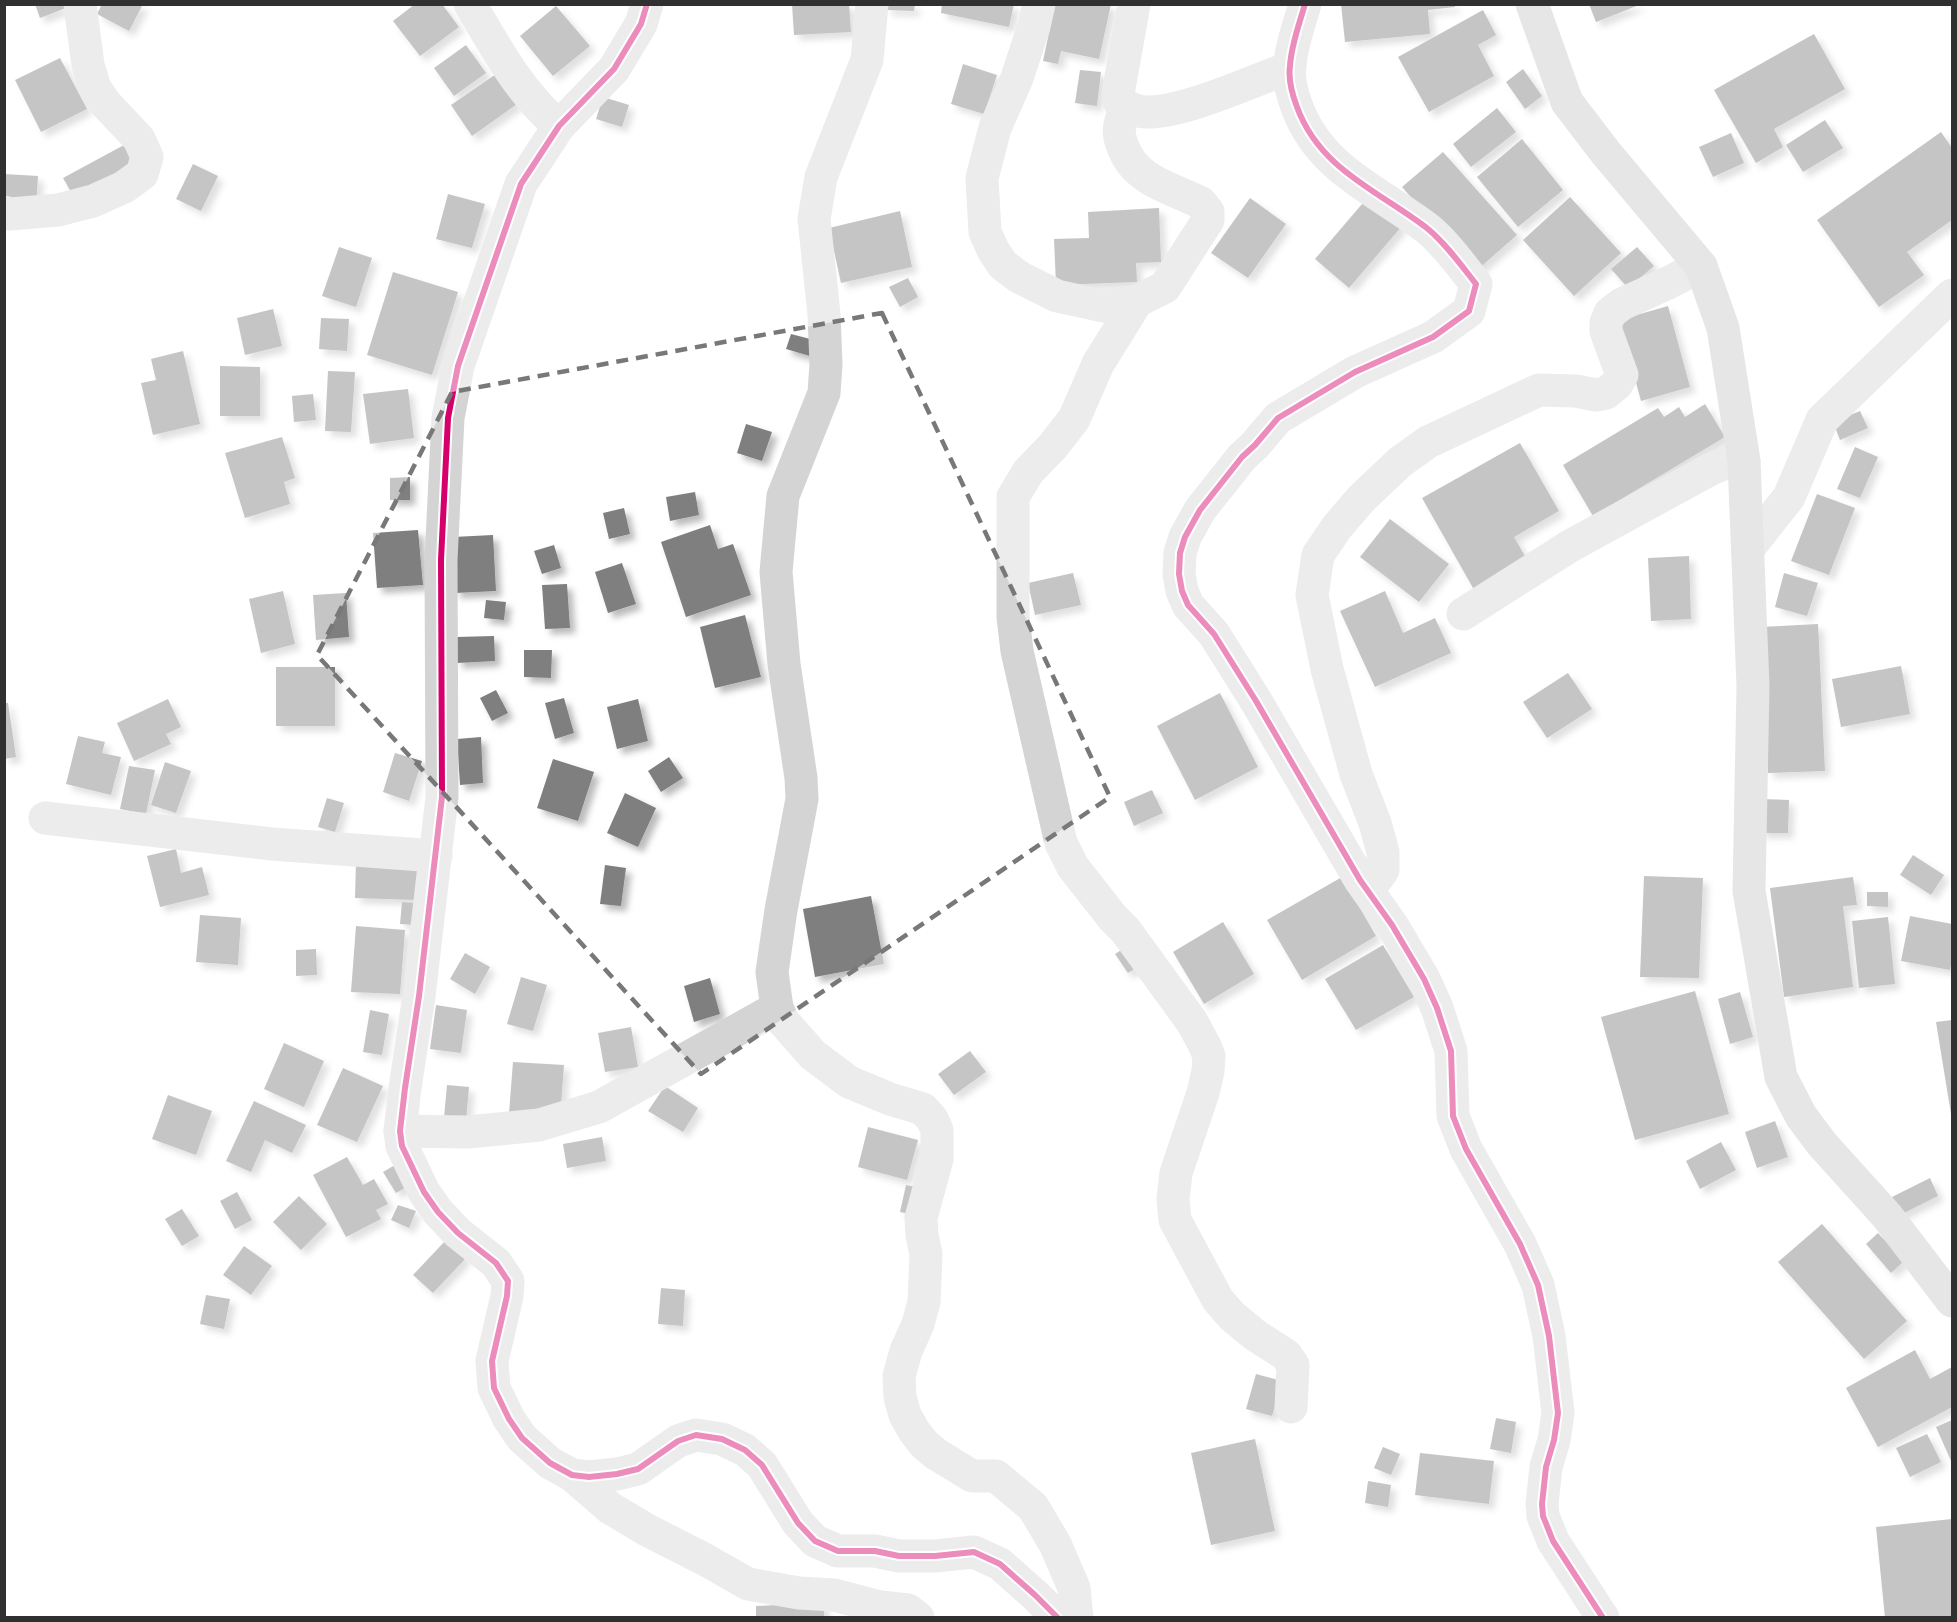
<svg xmlns="http://www.w3.org/2000/svg" width="1957" height="1622" font-family="Lato,sans-serif">
<style>
.building{fill:#7f7f7f;filter:url(#shadow)}
.lines{fill:none;stroke-linecap:round;stroke-linejoin:round}
.minor{stroke:#d4d4d4;stroke-width:33}
.primary{stroke:#c8c8c8;stroke-width:33}
.cycleway-casing{stroke:#fff;stroke-width:10}
.cycleway{stroke:#d6006c;stroke-width:6}
.marked{fill:none;stroke:#787878;stroke-width:4.5;stroke-dasharray:12 8;stroke-linejoin:round}
</style>
<defs>
<filter id="shadow"><feDropShadow dx="5.5" dy="5.5" stdDeviation="3" flood-color="#0004"/></filter>
</defs>
<rect width="100%" height="100%" fill="#fff"/>
<g class="building">
<path d="M35,4H65L66,8L40,18Z"/>
<path d="M102,4H143L129,31L97,14Z"/>
<path d="M415,4H442L459,27L420,56L393,21Z"/>
<path d="M792,4H849L851,32L794,35Z"/>
<path d="M886,4H915L914,11L886,10Z"/>
<path d="M942,4H1014L1009,27L941,13Z"/>
<path d="M1055,4H1111L1099,59L1061,51L1058,64L1043,61Z"/>
<path d="M1341,4H1455V7L1428,10L1430,34L1345,42Z"/>
<path d="M1589,4H1639V5L1596,22Z"/>
<path d="M556,6L590,46L553,76L520,36Z"/>
<path d="M1483,10L1496,35L1478,45L1494,76L1429,112L1398,57Z"/>
<path d="M1814,34L1845,89L1774,129L1783,147L1756,163L1714,90Z"/>
<path d="M466,45L486,73L454,96L434,68Z"/>
<path d="M60,58L87,109L41,132L15,80Z"/>
<path d="M963,64L997,75L984,114L951,104Z"/>
<path d="M1523,69L1542,96L1525,109L1506,82Z"/>
<path d="M1080,70L1101,72L1097,106L1075,103Z"/>
<path d="M496,74L517,104L472,136L451,105Z"/>
<path d="M603,97L629,105L622,127L596,119Z"/>
<path d="M1497,108L1516,132L1471,167L1453,144Z"/>
<path d="M1825,120L1843,148L1803,172L1786,145Z"/>
<path d="M1941,132L1952,148V220L1907,252L1924,275L1879,307L1817,220Z"/>
<path d="M1731,133L1744,163L1713,177L1699,147Z"/>
<path d="M1522,139L1563,190L1518,227L1477,177Z"/>
<path d="M124,145L135,165L75,199L63,178Z"/>
<path d="M1443,152L1517,235L1476,271L1402,187Z"/>
<path d="M193,164L218,176L201,211L176,199Z"/>
<path d="M4,174L38,176L36,206L4,204Z"/>
<path d="M448,194L485,204L472,248L436,239Z"/>
<path d="M1368,197L1402,226L1349,288L1315,259Z"/>
<path d="M1570,197L1621,253L1574,296L1523,240Z"/>
<path d="M1250,198L1286,224L1248,278L1211,253Z"/>
<path d="M1159,208L1161,262L1136,263L1137,282L1056,285L1054,239L1089,238L1088,212Z"/>
<path d="M900,211L912,267L841,283L829,228Z"/>
<path d="M339,247L372,258L356,307L322,296Z"/>
<path d="M1637,247L1654,266L1628,288L1611,269Z"/>
<path d="M393,272L458,292L432,375L367,355Z"/>
<path d="M908,278L918,297L900,307L889,287Z"/>
<path d="M1668,306L1690,387L1641,401L1619,320Z"/>
<path d="M273,309L282,346L245,355L237,318Z"/>
<path d="M321,318L349,319L347,351L319,349Z"/>
<path d="M791,334L814,340L810,356L786,349Z"/>
<path d="M183,351L200,424L153,435L141,383L156,380L151,359Z"/>
<path d="M220,366L260,367V416H220Z"/>
<path d="M328,371L355,372L351,432L325,431Z"/>
<path d="M408,389L414,438L370,444L363,394Z"/>
<path d="M313,394L316,420L294,422L292,396Z"/>
<path d="M1705,404L1725,437L1593,516L1563,465L1658,408L1664,417L1679,407L1685,417Z"/>
<path d="M1860,411L1868,428L1840,440L1833,422Z"/>
<path d="M746,424L772,432L762,461L737,453Z"/>
<path d="M282,437L295,478L284,482L290,504L245,518L225,453Z"/>
<path d="M1520,443L1559,511L1514,537L1530,565L1477,595L1422,498Z"/>
<path d="M1855,447L1878,457L1860,498L1837,489Z"/>
<path d="M410,477V500H390V478Z"/>
<path d="M695,492L699,515L670,521L666,497Z"/>
<path d="M1817,494L1855,508L1829,575L1791,561Z"/>
<path d="M624,508L630,534L609,539L603,513Z"/>
<path d="M1390,519L1449,564L1419,602L1360,557Z"/>
<path d="M710,525L718,549L733,544L751,595L686,617L661,542Z"/>
<path d="M418,530L423,585L377,588L373,533Z"/>
<path d="M493,535L496,591L455,593L453,537Z"/>
<path d="M554,545L561,568L542,574L534,551Z"/>
<path d="M1689,556L1691,619L1651,621L1648,558Z"/>
<path d="M622,563L636,604L608,613L595,572Z"/>
<path d="M1073,573L1081,605L1035,615L1028,583Z"/>
<path d="M1784,573L1818,583L1807,616L1775,607Z"/>
<path d="M567,584L570,628L545,629L542,585Z"/>
<path d="M283,591L295,644L261,653L249,599Z"/>
<path d="M1385,591L1403,633L1435,618L1451,653L1375,687L1340,611Z"/>
<path d="M346,593L349,637L316,640L313,595Z"/>
<path d="M486,600L506,602L504,620L484,618Z"/>
<path d="M745,615L761,677L715,688L700,627Z"/>
<path d="M1818,624L1825,771L1768,773L1762,627Z"/>
<path d="M494,636L495,661L457,663L456,637Z"/>
<path d="M524,650H552L551,678L524,677Z"/>
<path d="M1901,666L1910,714L1841,727L1832,679Z"/>
<rect x="276" y="667" width="59" height="59"/>
<path d="M1568,673L1592,709L1547,738L1523,702Z"/>
<path d="M496,690L508,713L492,721L480,698Z"/>
<path d="M1220,693L1258,767L1195,800L1157,726Z"/>
<path d="M564,698L574,733L555,739L545,703Z"/>
<path d="M168,699L181,727L166,734L171,744L134,761L117,723Z"/>
<path d="M638,699L648,741L617,749L607,707Z"/>
<path d="M4,703H8L16,757L4,759Z"/>
<path d="M78,736L105,742L102,753L121,757L111,795L66,784Z"/>
<path d="M481,737L483,783L460,785L457,739Z"/>
<path d="M395,753L422,761L409,801L383,792Z"/>
<path d="M669,757L683,778L661,792L648,771Z"/>
<path d="M553,759L594,772L578,821L537,808Z"/>
<path d="M165,762L191,771L176,813L151,805Z"/>
<path d="M129,766L155,770L146,814L120,809Z"/>
<path d="M1152,790L1163,813L1134,826L1124,802Z"/>
<path d="M625,793L656,808L638,847L607,833Z"/>
<path d="M327,798L344,803L335,832L318,827Z"/>
<path d="M1760,799L1789,800L1788,833H1760Z"/>
<path d="M176,849L181,873L202,867L209,895L160,907L147,856Z"/>
<path d="M1913,855L1944,875L1931,895L1900,875Z"/>
<path d="M356,862L418,864L417,900L355,898Z"/>
<path d="M605,865L626,868L621,906L600,904Z"/>
<path d="M1644,876L1703,878L1699,978L1640,977Z"/>
<path d="M1342,877L1376,936L1302,980L1267,920Z"/>
<path d="M1853,877L1857,905L1843,906L1853,987L1784,997L1770,888Z"/>
<path d="M1867,892H1888V907L1867,906Z"/>
<path d="M871,896L884,964L815,977L803,909Z"/>
<path d="M402,902L417,903L416,925L400,924Z"/>
<path d="M200,915L241,918L238,965L196,962Z"/>
<path d="M1910,916L1952,924V959L1950,970L1901,961Z"/>
<path d="M1888,917L1895,984L1859,988L1852,921Z"/>
<path d="M1223,922L1254,974L1204,1004L1173,952Z"/>
<path d="M356,926L405,930L400,994L351,992Z"/>
<path d="M1383,945L1414,997L1356,1030L1325,979Z"/>
<path d="M1126,947L1139,966L1128,973L1115,954Z"/>
<path d="M316,949L317,975L296,976V950Z"/>
<path d="M465,953L490,967L475,994L450,979Z"/>
<path d="M521,977L547,985L533,1031L507,1024Z"/>
<path d="M710,978L720,1014L694,1022L684,986Z"/>
<path d="M1695,991L1729,1114L1635,1140L1601,1017Z"/>
<path d="M1740,992L1753,1037L1730,1044L1718,999Z"/>
<path d="M436,1005L467,1010L461,1053L430,1049Z"/>
<path d="M370,1010L389,1014L382,1055L363,1052Z"/>
<path d="M1952,1020V1114H1951L1936,1022Z"/>
<path d="M631,1027L638,1067L605,1072L598,1033Z"/>
<path d="M284,1043L324,1061L304,1107L264,1089Z"/>
<path d="M970,1051L986,1072L954,1095L938,1074Z"/>
<path d="M513,1062L564,1065L560,1117L509,1113Z"/>
<path d="M343,1068L383,1086L357,1142L317,1125Z"/>
<path d="M447,1085L469,1087L466,1120L444,1117Z"/>
<path d="M665,1086L698,1108L683,1132L648,1111Z"/>
<path d="M168,1095L212,1111L196,1155L152,1139Z"/>
<path d="M254,1101L306,1125L292,1153L265,1140L251,1172L226,1161Z"/>
<path d="M1775,1121L1788,1157L1757,1168L1745,1132Z"/>
<path d="M868,1127L918,1140L907,1180L858,1167Z"/>
<path d="M602,1137L606,1161L567,1168L563,1144Z"/>
<path d="M1721,1142L1736,1170L1700,1189L1686,1161Z"/>
<path d="M347,1157L363,1185L374,1179L388,1204L376,1210L381,1219L346,1237L313,1175Z"/>
<path d="M395,1165L408,1186L396,1193L383,1172Z"/>
<path d="M1930,1178L1938,1196L1900,1215L1892,1197Z"/>
<path d="M906,1185L921,1188L915,1215L900,1212Z"/>
<path d="M237,1192L252,1220L235,1229L220,1201Z"/>
<path d="M299,1196L327,1224L301,1250L273,1222Z"/>
<path d="M398,1205L416,1211L409,1228L391,1220Z"/>
<path d="M182,1209L199,1236L182,1246L165,1219Z"/>
<path d="M1822,1224L1907,1321L1864,1359L1778,1262Z"/>
<path d="M1878,1233L1904,1261L1891,1273L1866,1244Z"/>
<path d="M446,1240L466,1258L433,1293L413,1275Z"/>
<path d="M244,1246L272,1266L251,1295L223,1275Z"/>
<path d="M661,1288L685,1290L683,1326L658,1324Z"/>
<path d="M206,1295L230,1299L224,1329L200,1324Z"/>
<path d="M1915,1350L1930,1379L1952,1367V1407L1878,1447L1846,1388Z"/>
<path d="M1256,1374L1282,1381L1272,1416L1246,1409Z"/>
<path d="M1496,1418L1516,1422L1511,1453L1490,1449Z"/>
<path d="M1952,1420V1463L1936,1427Z"/>
<path d="M1927,1434L1941,1462L1910,1477L1896,1448Z"/>
<path d="M1255,1439L1275,1531L1211,1545L1191,1453Z"/>
<path d="M1383,1447L1400,1454L1391,1475L1374,1468Z"/>
<path d="M1420,1453L1494,1461L1489,1504L1415,1495Z"/>
<path d="M1368,1481L1391,1485L1388,1507L1365,1503Z"/>
<path d="M1952,1519V1618H1885L1876,1527Z"/>
<path d="M824,1603V1618H756V1606Z"/>
</g>
<g class="lines">
<g class="minor">
<path d="M470,4C496,48 520,93 559,126"/>
<path d="M647,4L641,24L614,69L559,126L521,184L458,366L448,418L441,560L442,797L419,996L405,1088L400,1131L402,1146L424,1192L438,1212L458,1233L496,1263L508,1281L507,1296L492,1361L494,1388L509,1419L522,1438L550,1463L572,1475L589,1477L617,1474L638,1469L678,1441L696,1435L722,1439L745,1450L762,1465L798,1523L815,1541L838,1551H875L899,1556H935L974,1552L1000,1564L1035,1595L1058,1618"/>
<path d="M872,4L867,60L821,177L814,219L824,314L826,364L824,393L783,496L776,572L784,664L801,778L802,799L781,910L772,972L777,1008L783,1021L813,1055L849,1082L890,1099L923,1109L932,1119L937,1130V1159L921,1218L922,1235L926,1254L924,1302L918,1324L906,1351L899,1376L900,1397L905,1415L914,1431L924,1444L936,1454L972,1476H996L1033,1507L1055,1544L1074,1588L1077,1618"/>
<path d="M1039,4L1034,26L1017,78L995,128L982,178L985,232L993,250L1003,265L1019,277L1057,296L1103,306L1137,301"/>
<path d="M1134,4L1118,94L1120,103C1129,108 1136,112 1146,112C1184,113 1252,81 1289,68"/>
<path d="M1305,4C1299,25 1291,46 1290,66C1288,80 1292,94 1297,107C1320,170 1379,191 1428,229C1446,244 1461,265 1476,284L1469,311L1433,337L1355,372L1278,418L1255,445L1242,457L1200,510L1185,537L1180,553L1179,574L1182,591L1188,605L1214,634L1256,701L1360,880L1392,925L1424,979L1437,1008L1451,1051L1453,1116L1466,1149L1520,1244L1538,1285L1549,1336L1558,1413L1554,1440L1546,1467L1542,1504L1543,1516L1553,1541L1603,1618"/>
<path d="M1134,110L1123,115C1118,127 1118,135 1123,147C1135,181 1172,188 1201,203L1208,212V220L1165,287L1137,301L1098,364L1074,419L1053,446L1028,472L1013,497V617L1017,651L1061,843L1073,867L1113,918L1126,931L1192,1022L1205,1046L1209,1056L1208,1071L1203,1093L1176,1173L1173,1199L1175,1220L1218,1300L1232,1316L1255,1335L1286,1355L1293,1365L1291,1407"/>
<path d="M4,212L10,214L58,210L93,201L124,187L142,174L147,157L139,139L105,103L95,88L88,65L80,4"/>
<path d="M1748,549L1789,497L1822,420L1952,295"/>
<path d="M1463,614L1570,546L1711,469L1726,463L1744,461"/>
<path d="M45,818L272,844L436,856"/>
<path d="M1368,891L1383,870V852L1375,823L1356,774L1327,669L1312,595L1318,555L1337,527L1361,499L1400,462L1428,442L1539,390L1576,391L1596,395L1606,393L1617,384L1622,375L1606,331V323L1610,313L1622,304L1666,284L1701,266"/>
<path d="M400,1131L468,1132L539,1125L599,1107L777,1008"/>
<path d="M572,1475L610,1508L647,1530L704,1559L748,1584L799,1593L834,1595L880,1607L908,1610L918,1618"/>
</g>
<path class="primary" d="M1532,4L1567,102L1606,153L1701,266L1723,328L1744,461L1753,686L1749,891L1781,1077L1801,1116L1822,1144L1887,1216L1952,1301"/>
<defs>
<g id="cycleway">
<path d="M647,4L641,24L614,69L559,126L521,184L458,366L448,418L441,560L442,797L419,996L405,1088L400,1131L402,1146L424,1192L438,1212L458,1233L496,1263L508,1281L507,1296L492,1361L494,1388L509,1419L522,1438L550,1463L572,1475L589,1477L617,1474L638,1469L678,1441L696,1435L722,1439L745,1450L762,1465L798,1523L815,1541L838,1551H875L899,1556H935L974,1552L1000,1564L1035,1595L1058,1618"/>
<path d="M1305,4C1299,25 1291,46 1290,66C1288,80 1292,94 1297,107C1320,170 1379,191 1428,229C1446,244 1461,265 1476,284L1469,311L1433,337L1355,372L1278,418L1255,445L1242,457L1200,510L1185,537L1180,553L1179,574L1182,591L1188,605L1214,634L1256,701L1360,880L1392,925L1424,979L1437,1008L1451,1051L1453,1116L1466,1149L1520,1244L1538,1285L1549,1336L1558,1413L1554,1440L1546,1467L1542,1504L1543,1516L1553,1541L1603,1618"/>
</g>
</defs>
<use href="#cycleway" class="cycleway-casing"/>
<use href="#cycleway" class="cycleway"/>
</g>
<path d="M0 0H1957V1622H0ZM882,313L1110,797L701,1074L317,655L452,392Z" fill="#fff" fill-opacity=".55" fill-rule="evenodd"/>
<path class="marked" d="M882,313L1110,797L701,1074L317,655L452,392Z"/>
<rect width="1957" height="1622" fill="none" stroke="#303030" stroke-width="12"/>
</svg>
